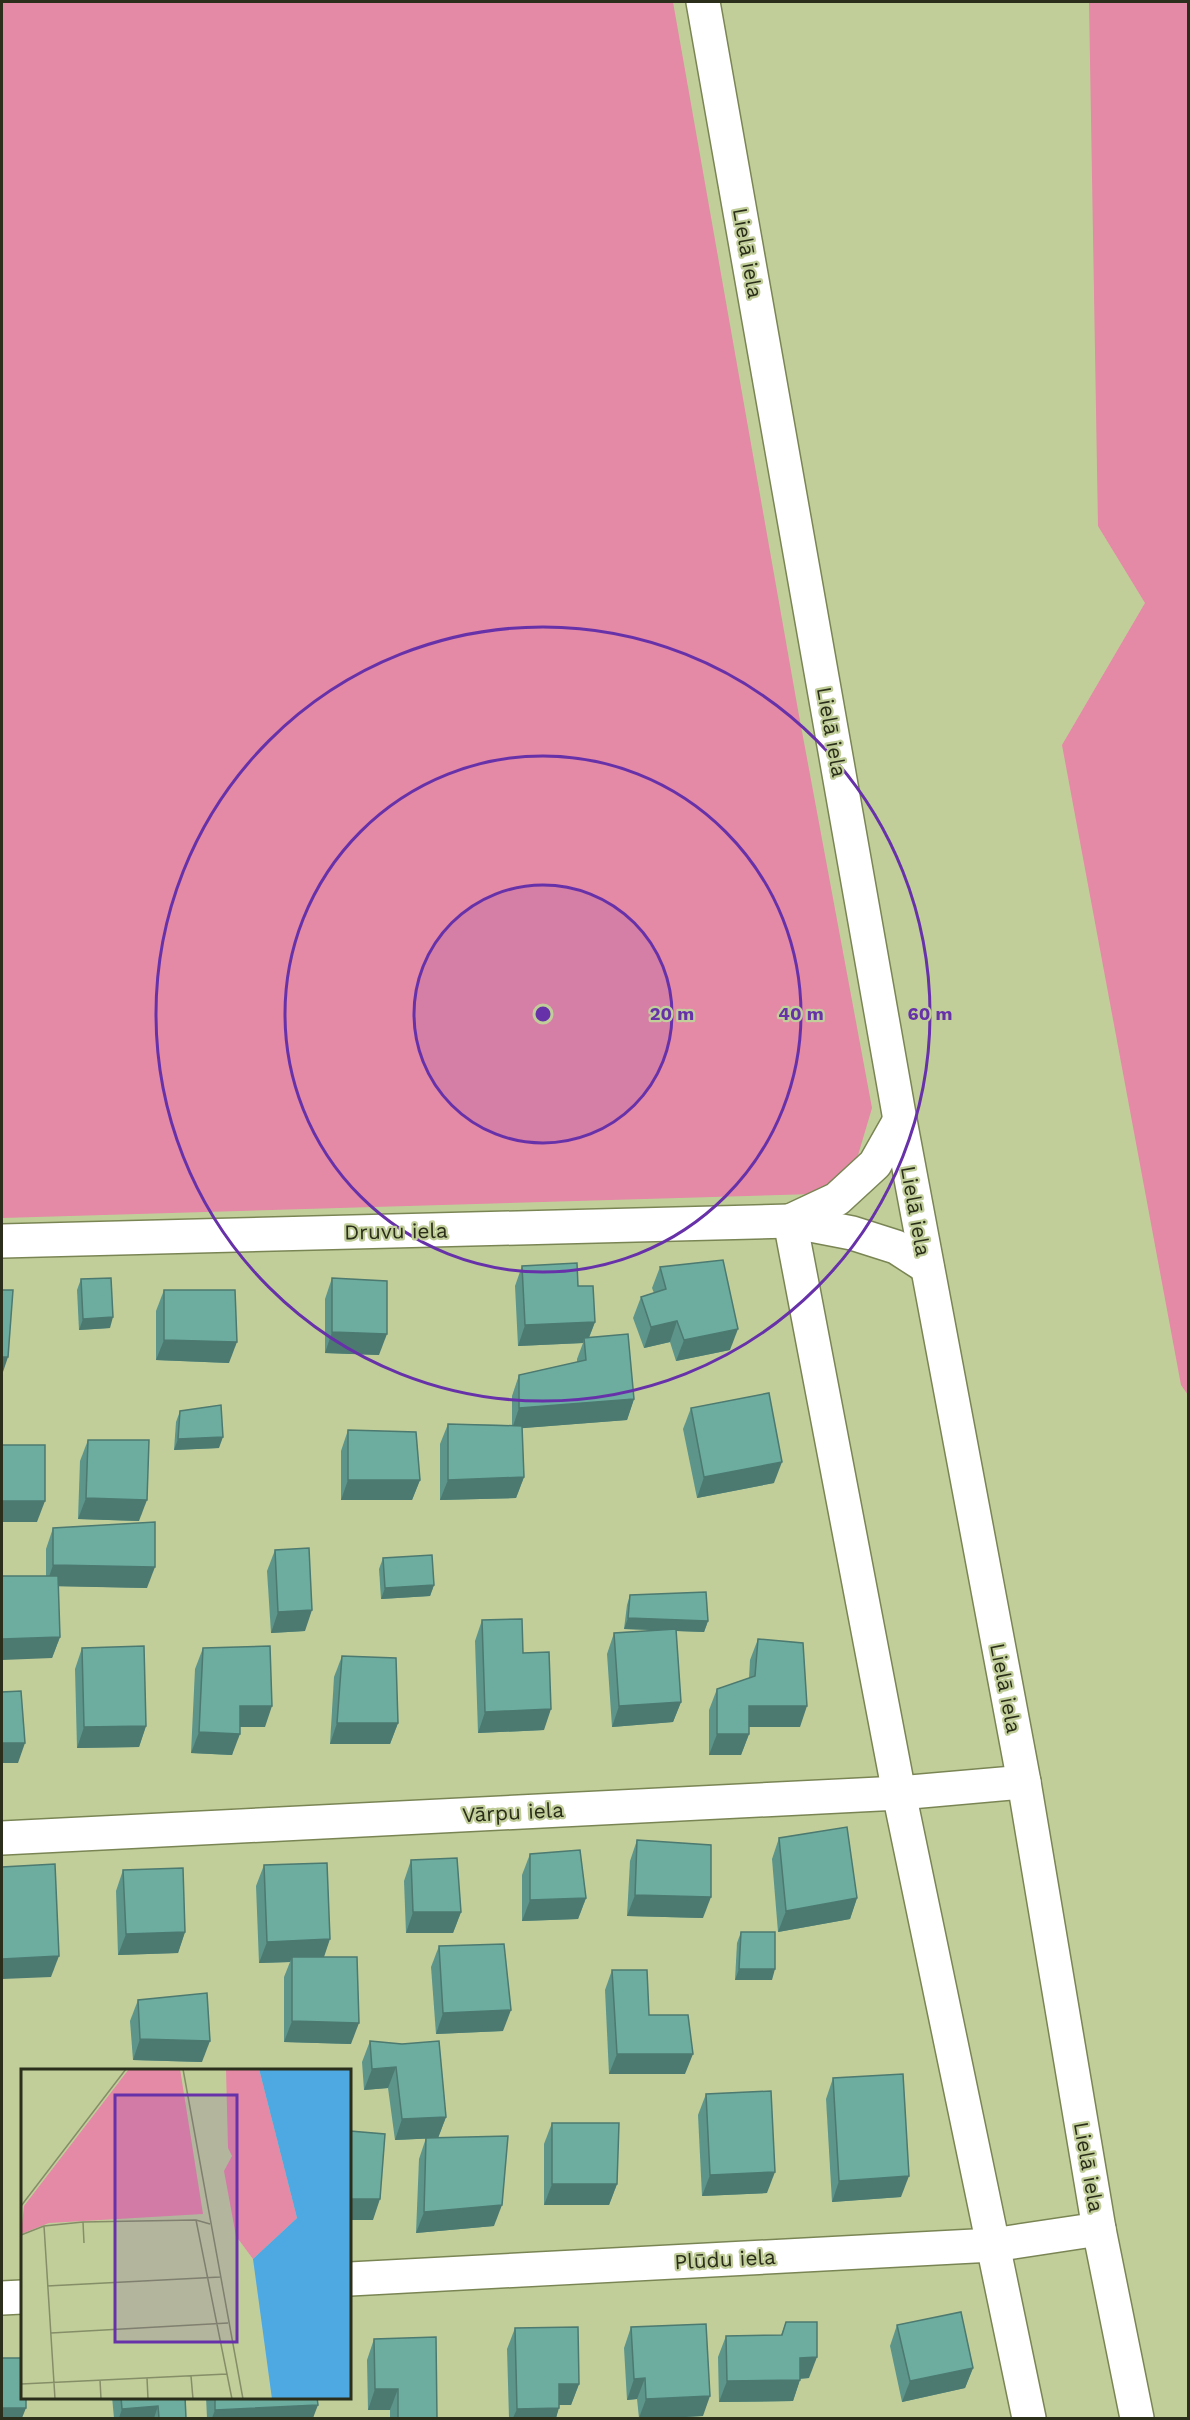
<svg xmlns="http://www.w3.org/2000/svg" width="1190" height="2420" font-family="'Work Sans',sans-serif">
<style>
.green{fill:#e489a6}
.lines{fill:none;stroke-linecap:round;stroke-linejoin:round}
.minor-casing{stroke:#7a8554;stroke-width:36}
.major-casing{stroke:#7a8554;stroke-width:36}
.minor{stroke:#fff;stroke-width:33}
.major{stroke:#fff;stroke-width:33}
.wall{fill:#5d958a}
.shaded-wall{fill:#4c7970}
.building{fill:#6cada0;stroke:#4c7970;stroke-width:1.5}
.ring{fill:none;stroke:#6732a9;stroke-width:3}
.labels{text-anchor:middle;dominant-baseline:central;stroke-width:4.5;stroke-linejoin:round;paint-order:stroke}
.street-label{font-size:21px;fill:#2a2e1a;stroke:#c1ce9a}
.inset-road{fill:none;stroke:#858e67;stroke-width:1.5}
.view{fill:#6732a9;fill-opacity:0.15;stroke:#6732a9;stroke-width:3}
.inset-edge{fill:none;stroke:#2a2e1a;stroke-width:3}
.centre{fill:#6732a9;stroke:#c1ce9a;stroke-width:3}
.ring-label{font-size:18px;text-anchor:middle;font-weight:bold;fill:#6732a9;stroke:#c1ce9a;stroke-width:4.5;stroke-linejoin:round;paint-order:stroke}
</style>
<rect width="100%" height="100%" fill="#c1ce9a"/>
<g class="green">
<path d="M2,2H673L798,710L872,1108L856,1162L814,1194L2,1218Z"/>
<path d="M1089,2H1188V1395L1181,1385L1062,745L1145,603L1098,526Z"/>
</g>
<g class="lines">
<defs>
<g id="minor">
<path d="M790,1221L899,1793L1029,2418"/>
<path d="M790,1221L837,1199L875,1164L900,1120"/>
<path d="M2,1241L790,1221L852,1233L896,1247L927,1267"/>
<path d="M2,1838L899,1793L1024,1782"/>
<path d="M350,2279L993,2245L1099,2229"/>
<path d="M2,2298L22,2297"/>
</g>
<path id="major" d="M703,2L900,1120L1024,1782L1099,2229L1137,2418"/>
</defs>
<use href="#minor" class="minor-casing"/>
<use href="#major" class="major-casing"/>
<use href="#minor" class="minor"/>
<use href="#major" class="major"/>
</g>
<g class="wall">
<path d="M522,1266L578,1286L595,1322L589,1338L634,1399L627,1420L522,1428L524,1477L516,1498L440,1500V1444L448,1424L512,1425V1396L519,1375L577,1362V1359L583,1343L518,1346L515,1286Z"/>
<path d="M660,1267L730,1350L676,1361L670,1342L644,1348L633,1318L641,1297L654,1293L652,1288Z"/>
<path d="M332,1278L379,1355L325,1353V1299Z"/>
<path d="M81,1279L110,1328L79,1330L77,1290Z"/>
<path d="M164,1290L229,1363L156,1360V1311Z"/>
<path d="M691,1408L774,1483L697,1498L683,1429Z"/>
<path d="M180,1411L219,1448L174,1450L176,1422Z"/>
<path d="M348,1430L420,1480L412,1500H341V1451Z"/>
<path d="M88,1440L139,1521L78,1519L80,1461Z"/>
<path d="M53,1528L147,1588L58,1586L60,1637L52,1658L46,1576V1549Z"/>
<path d="M275,1550L305,1631L271,1633L267,1571Z"/>
<path d="M383,1558L434,1585L430,1596L381,1599L379,1569Z"/>
<path d="M630,1595L708,1621L704,1632L676,1631L681,1702L673,1722L612,1727L607,1654L614,1633L658,1630L624,1629L627,1605Z"/>
<path d="M482,1620L523,1653L544,1730L478,1733L475,1641Z"/>
<path d="M758,1639L800,1727H749V1734L741,1755H709V1710L717,1689L749,1678L750,1660Z"/>
<path d="M82,1648L146,1726L139,1747L77,1748L75,1669Z"/>
<path d="M203,1648L265,1727H240L232,1755L191,1753L195,1669Z"/>
<path d="M342,1656L398,1723L390,1744H330L334,1677Z"/>
<path d="M779,1838L857,1898L850,1919L778,1932L772,1859Z"/>
<path d="M637,1840L703,1918L627,1916L630,1861Z"/>
<path d="M530,1854L586,1898L578,1919L522,1921V1875Z"/>
<path d="M411,1860L461,1912L453,1933H406L404,1881Z"/>
<path d="M264,1865L324,1957L351,2044L284,2042V1977L290,1962L259,1963L256,1886Z"/>
<path d="M123,1870L185,1932L178,1953L118,1955L116,1891Z"/>
<path d="M741,1932L772,1980H735L737,1943Z"/>
<path d="M439,1946L503,2031L436,2034L431,1967Z"/>
<path d="M612,1970L649,2015L685,2074H609L605,1990Z"/>
<path d="M138,2000L202,2062L133,2060L130,2021Z"/>
<path d="M370,2041L402,2044L446,2117L438,2138L395,2140L388,2088L364,2090L362,2062Z"/>
<path d="M833,2078L901,2197L832,2202L826,2099Z"/>
<path d="M706,2094L767,2193L702,2196L698,2115Z"/>
<path d="M552,2123L617,2184L609,2205H544V2144Z"/>
<path d="M426,2138L494,2226L416,2233L419,2159Z"/>
<path d="M786,2322L809,2378L800,2379L793,2401L719,2402L718,2357L726,2336L781,2335Z"/>
<path d="M897,2325L973,2368L965,2388L902,2402L890,2346Z"/>
<path d="M631,2327L703,2416L666,2418H639L637,2399L627,2400L624,2348Z"/>
<path d="M515,2328L579,2384L571,2405H559L556,2418H509L507,2349Z"/>
<path d="M374,2339L437,2418H390V2410H368L367,2360Z"/>
<path d="M112,2397H185L186,2418H114Z"/>
<path d="M206,2397H317L313,2418H207Z"/>
</g>
<g class="shaded-wall">
<path d="M113,1317L110,1328L79,1330L83,1319Z"/>
<path d="M677,1321L670,1342L644,1348L651,1327Z"/>
<path d="M595,1322L587,1342L584,1338L583,1343L518,1346L525,1325Z"/>
<path d="M738,1329L730,1350L676,1361L684,1340Z"/>
<path d="M332,1332L387,1334L379,1355L325,1353Z"/>
<path d="M164,1340L237,1342L229,1363L156,1360Z"/>
<path d="M2,1357H8L2,1375Z"/>
<path d="M634,1399L627,1420L512,1429L519,1408Z"/>
<path d="M223,1437L219,1448L174,1450L178,1439Z"/>
<path d="M782,1462L774,1483L697,1498L704,1477Z"/>
<path d="M524,1477L516,1498L440,1500L448,1480Z"/>
<path d="M348,1480H420L412,1500H341Z"/>
<path d="M86,1498L147,1500L139,1521L78,1519Z"/>
<path d="M2,1501H45L37,1522H2Z"/>
<path d="M53,1565L155,1567L147,1588L46,1586Z"/>
<path d="M434,1585L430,1596L381,1599L385,1588Z"/>
<path d="M312,1610L305,1631L271,1633L278,1612Z"/>
<path d="M628,1618L708,1621L704,1632L624,1629Z"/>
<path d="M60,1637L52,1658L2,1660V1639Z"/>
<path d="M681,1702L673,1722L612,1727L619,1706Z"/>
<path d="M240,1706H272L265,1727H232Z"/>
<path d="M749,1706H807L800,1727H741Z"/>
<path d="M551,1709L544,1730L478,1733L485,1712Z"/>
<path d="M337,1723H398L390,1744H330Z"/>
<path d="M146,1726L139,1747L77,1748L84,1727Z"/>
<path d="M199,1732L240,1734L232,1755L191,1753Z"/>
<path d="M717,1734H749L741,1755H709Z"/>
<path d="M2,1743H25L18,1763H2Z"/>
<path d="M635,1895L711,1897L703,1918L627,1916Z"/>
<path d="M586,1898L578,1919L522,1921L530,1900Z"/>
<path d="M857,1898L850,1919L778,1932L786,1911Z"/>
<path d="M413,1912H461L453,1933H406Z"/>
<path d="M185,1932L178,1953L118,1955L126,1934Z"/>
<path d="M330,1939L323,1960L292,1957L290,1962L259,1963L267,1942Z"/>
<path d="M59,1956L51,1977L2,1979V1959Z"/>
<path d="M739,1969H775L772,1980H735Z"/>
<path d="M511,2010L503,2031L436,2034L443,2013Z"/>
<path d="M292,2021L359,2023L351,2044L284,2042Z"/>
<path d="M140,2039L210,2041L202,2062L133,2060Z"/>
<path d="M617,2054H693L685,2074H609Z"/>
<path d="M396,2067L388,2088L364,2090L372,2069Z"/>
<path d="M446,2117L438,2138L395,2140L402,2119Z"/>
<path d="M775,2172L767,2193L702,2196L710,2175Z"/>
<path d="M909,2176L901,2197L832,2202L839,2181Z"/>
<path d="M552,2184H617L609,2205H544Z"/>
<path d="M350,2199H380L373,2220H350Z"/>
<path d="M502,2205L494,2226L416,2233L424,2212Z"/>
<path d="M817,2357L809,2378L792,2379L800,2358Z"/>
<path d="M973,2368L965,2388L902,2402L910,2381Z"/>
<path d="M645,2378L637,2399L627,2400L634,2379Z"/>
<path d="M800,2380L793,2401L719,2402L727,2381Z"/>
<path d="M559,2384H579L571,2405H552Z"/>
<path d="M375,2389H398L390,2410H368Z"/>
<path d="M710,2396L703,2416L666,2418H639L646,2399Z"/>
<path d="M318,2405L313,2418H212L215,2410Z"/>
<path d="M158,2406L154,2418H119L122,2409Z"/>
<path d="M2,2408H26L22,2418H2Z"/>
<path d="M559,2408L556,2418H513L517,2409Z"/>
</g>
<g class="building">
<path d="M723,1260L738,1329L684,1340L677,1321L651,1327L641,1297L666,1289L660,1267Z"/>
<path d="M577,1263L578,1286H593L595,1322L525,1325L522,1266Z"/>
<path d="M111,1278L113,1317L83,1319L81,1279Z"/>
<path d="M332,1278L387,1281V1334L332,1332Z"/>
<path d="M2,1290H13L8,1357H2Z"/>
<path d="M164,1290H235L237,1342L164,1340Z"/>
<path d="M628,1334L634,1399L519,1408V1375L586,1360L584,1338Z"/>
<path d="M769,1393L782,1462L704,1477L691,1408Z"/>
<path d="M221,1405L223,1437L178,1439L180,1411Z"/>
<path d="M448,1424L522,1426L524,1477L448,1480Z"/>
<path d="M348,1430L416,1432L420,1480H348Z"/>
<path d="M88,1440H149L147,1500L86,1498Z"/>
<rect x="2" y="1445" width="43" height="56"/>
<path d="M155,1522V1567L53,1565V1528Z"/>
<path d="M309,1548L312,1610L278,1612L275,1550Z"/>
<path d="M432,1555L434,1585L385,1588L383,1558Z"/>
<path d="M2,1576H58L60,1637L2,1639Z"/>
<path d="M706,1592L708,1621L628,1618L630,1595Z"/>
<path d="M522,1619L523,1653L549,1652L551,1709L485,1712L482,1620Z"/>
<path d="M676,1629L681,1702L619,1706L614,1633Z"/>
<path d="M758,1639L803,1643L807,1706H749V1734H717V1689L755,1676Z"/>
<path d="M144,1646L146,1726L84,1727L82,1648Z"/>
<path d="M270,1646L272,1706H240V1734L199,1732L203,1648Z"/>
<path d="M342,1656L396,1658L398,1723H337Z"/>
<path d="M21,1691L25,1743H2V1692Z"/>
<path d="M847,1827L857,1898L786,1911L779,1838Z"/>
<path d="M637,1840L711,1845V1897L635,1895Z"/>
<path d="M580,1850L586,1898L530,1900V1854Z"/>
<path d="M457,1858L461,1912H413L411,1860Z"/>
<path d="M327,1863L330,1939L267,1942L264,1865Z"/>
<path d="M55,1864L59,1956L2,1959V1867Z"/>
<path d="M183,1868L185,1932L126,1934L123,1870Z"/>
<path d="M741,1932H775V1969H739Z"/>
<path d="M504,1944L511,2010L443,2013L439,1946Z"/>
<path d="M292,1957H357L359,2023L292,2021Z"/>
<path d="M612,1970H647L649,2015H688L693,2054H617Z"/>
<path d="M207,1993L210,2041L140,2039L138,2000Z"/>
<path d="M370,2041L402,2044L439,2041L446,2117L402,2119L396,2067L372,2069Z"/>
<path d="M903,2074L909,2176L839,2181L833,2078Z"/>
<path d="M771,2091L775,2172L710,2175L706,2094Z"/>
<path d="M552,2123H619L617,2184H552Z"/>
<path d="M350,2131L385,2134L380,2199H350Z"/>
<path d="M508,2136L502,2205L424,2212L426,2138Z"/>
<path d="M961,2312L973,2368L910,2381L897,2325Z"/>
<path d="M786,2322H817V2357L800,2358V2380L727,2381L726,2336L782,2335Z"/>
<path d="M706,2324L710,2396L646,2399L645,2378L634,2379L631,2327Z"/>
<path d="M578,2327L579,2384H559V2408L517,2409L515,2328Z"/>
<path d="M436,2337L437,2418H398V2389H375L374,2339Z"/>
<path d="M2,2358H22V2397H26V2408H2Z"/>
<path d="M121,2397H185L186,2418H159L158,2406L122,2409Z"/>
<path d="M215,2397H317L318,2405L215,2410Z"/>
</g>
<circle cx="543" cy="1014" r="129" fill="#6732a9" fill-opacity=".12"/>
<g class="ring">
<circle cx="543" cy="1014" r="129"/>
<circle cx="543" cy="1014" r="258"/>
<circle cx="543" cy="1014" r="387"/>
</g>
<g class="labels">
<g class="street-label">
<text transform="translate(748 253) rotate(80)">Lielā iela</text>
<text transform="translate(832 732) rotate(80)">Lielā iela</text>
<text transform="translate(916 1211) rotate(80)">Lielā iela</text>
<text transform="translate(396 1231) rotate(-1)">Druvu iela</text>
<text transform="translate(1006 1688) rotate(79)">Lielā iela</text>
<text transform="translate(513 1812) rotate(-3)">Vārpu iela</text>
<text transform="translate(1089 2167) rotate(80)">Lielā iela</text>
<text transform="translate(725 2259) rotate(-3)">Plūdu iela</text>
</g>
</g>
<g transform="translate(21 2069)">
<rect width="330" height="330" fill="#c1ce9a"/>
<path d="M108,0H159L182,145L28,154L0,165L3,137ZM205,0H238L276,149L232,190L215,167L203,102L211,87L207,79Z" fill="#e489a6"/>
<path d="M238,0H330V330H251L232,190L276,149Z" fill="#4ea8e2"/>
<path class="inset-road" d="M162,0L222,330M0,137L105,0M175,151L211,330M62,153L63,174M23,157L34,330M0,166L23,157L62,153L175,151L189,155M26,217L199,208M30,264L207,254M170,307L172,330M126,309L127,330M79,311L80,330M0,315L206,305"/>
<path class="view" d="M94,26H216V273H94Z"/>
<rect width="330" height="330" class="inset-edge"/>
</g>
<circle cx="543" cy="1014" r="9" class="centre"/>
<g class="ring-label">
<text x="672" y="1020">20 m</text>
<text x="801" y="1020">40 m</text>
<text x="930" y="1020">60 m</text>
</g>
<rect width="1190" height="2420" fill="none" stroke="#2a2e1a" stroke-width="6"/>
</svg>
